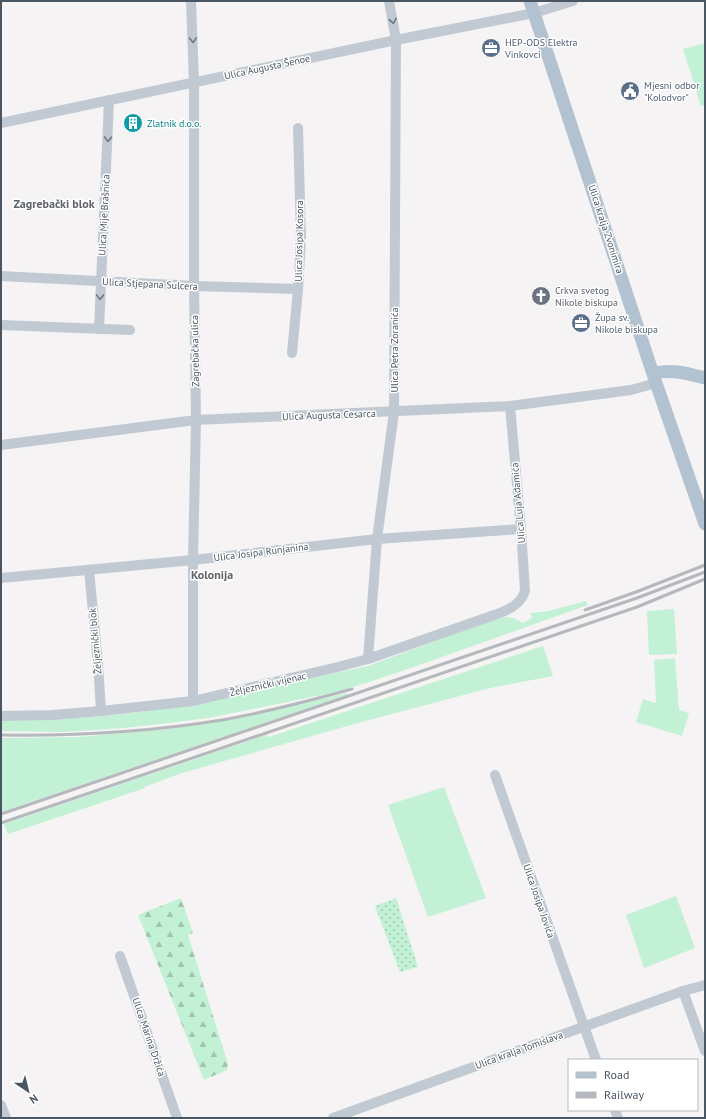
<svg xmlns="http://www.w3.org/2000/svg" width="706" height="1119" font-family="'PT Sans',sans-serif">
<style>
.grass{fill:#c3f1d5}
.forest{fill:url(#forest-firs)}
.garden{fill:url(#garden-dots)}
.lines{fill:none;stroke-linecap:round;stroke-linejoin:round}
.minor{stroke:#c1cad2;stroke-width:10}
.major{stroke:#b3c2d1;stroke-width:13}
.rail{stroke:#b5b8bd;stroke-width:3}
.oneway{stroke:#6e7983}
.labels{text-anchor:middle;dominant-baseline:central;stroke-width:3;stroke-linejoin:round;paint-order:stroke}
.service-label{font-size:10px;fill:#4e5e75;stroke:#fff;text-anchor:start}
.street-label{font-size:10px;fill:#4a5661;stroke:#fff}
.culture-label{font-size:10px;fill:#0d838f;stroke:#fff;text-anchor:start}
.worship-label{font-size:10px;fill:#5b616d;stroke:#fff;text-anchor:start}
.quarter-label{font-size:12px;font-weight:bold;fill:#5f6368;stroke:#fff}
</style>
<defs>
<pattern id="forest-firs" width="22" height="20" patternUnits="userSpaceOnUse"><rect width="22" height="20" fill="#c3f1d5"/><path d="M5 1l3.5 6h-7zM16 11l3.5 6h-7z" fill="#a0c6b0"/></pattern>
<pattern id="garden-dots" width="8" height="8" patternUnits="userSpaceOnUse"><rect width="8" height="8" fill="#c3f1d5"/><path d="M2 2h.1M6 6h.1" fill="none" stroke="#a0c6b0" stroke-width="1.8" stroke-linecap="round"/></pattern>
</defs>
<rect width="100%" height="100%" fill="#f5f3f3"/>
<g class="grass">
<path d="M705,43V105L701,106L683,49Z"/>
<path d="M586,601L588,605L411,668L366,683L336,692L208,718L161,724L123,728L64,732L1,731V721L104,716L141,712L193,704L368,666L489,621C503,617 510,614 523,623L532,618L531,613L549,611Z"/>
<path d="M674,609L677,654L649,655L647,611Z"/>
<path d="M543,646L553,676L490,688L358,723L182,773L144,787L145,788L8,834L4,824L266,735L269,737Z"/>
<path d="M675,658L679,710L689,713L682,736L636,722L643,699L656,703L654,660Z"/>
<path d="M347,693V695L1,812V738L78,737L169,729L246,717Z"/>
<path d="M444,787L486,898L428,917L388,805Z"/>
<path d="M676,896L695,948L644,968L626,915Z"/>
</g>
<path class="forest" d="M181,898L193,933L188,935L228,1064L227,1070L204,1080L138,915Z"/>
<path class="garden" d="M396,898L418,967L400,972L375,906Z"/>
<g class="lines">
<g class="minor">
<path d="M191,1L194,83V286L196,420L193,560V701"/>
<path d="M1,123L396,40L534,13L573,1"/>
<path d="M1,276L194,286L298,289"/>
<path d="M1,325L130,330"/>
<path d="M99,329L109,100"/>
<path d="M292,353L298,289L301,239L298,128"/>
<path d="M1,445L196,420L510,406L631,390L656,383"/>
<path d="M89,570L98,664L101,711"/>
<path d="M1,578L193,560L377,539L521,529"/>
<path d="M368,659L377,539L394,412L396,40L389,1"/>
<path d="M1,716L52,715L101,711L193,701L338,667L368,659L500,613C512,608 521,603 525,591L521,529L510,406"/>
<path d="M495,775L596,1060"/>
<path d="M120,956L177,1118"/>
<path d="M683,991L705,1051"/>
<path d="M1,1105L6,1118"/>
<path d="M615,1110L618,1118"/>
<path d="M333,1118L583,1027L683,991L705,985"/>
</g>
<g class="major">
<path d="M530,1L656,383L705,524"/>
<path d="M654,373C673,369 686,373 705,378"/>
</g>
<g class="rail">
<path d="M585,610L636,592L705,565"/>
<path d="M1,735C75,736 149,732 222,720C266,712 309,701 352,689"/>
<path d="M1,814L637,598L705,572"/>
<path d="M1,823L637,607L705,579"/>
</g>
</g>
<defs><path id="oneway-chevron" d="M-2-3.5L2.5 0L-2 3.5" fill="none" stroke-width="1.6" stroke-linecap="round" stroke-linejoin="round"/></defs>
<g class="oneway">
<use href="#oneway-chevron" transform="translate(393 21) rotate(79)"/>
<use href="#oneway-chevron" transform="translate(193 40) rotate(88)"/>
<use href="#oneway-chevron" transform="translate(108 139) rotate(92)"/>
<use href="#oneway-chevron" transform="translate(100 297) rotate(92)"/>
</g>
<defs>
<symbol id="office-disc" viewBox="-11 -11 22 22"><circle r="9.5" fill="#5c6f8a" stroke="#fff"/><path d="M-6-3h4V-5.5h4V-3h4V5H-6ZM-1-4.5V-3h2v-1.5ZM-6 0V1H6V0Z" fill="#fff"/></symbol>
<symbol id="civic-disc" viewBox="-11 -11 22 22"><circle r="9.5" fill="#5c6f8a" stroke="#fff"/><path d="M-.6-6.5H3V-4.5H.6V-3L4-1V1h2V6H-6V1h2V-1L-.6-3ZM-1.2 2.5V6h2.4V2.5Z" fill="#fff"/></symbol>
<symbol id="building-disc" viewBox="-11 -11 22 22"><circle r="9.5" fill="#0f9aa8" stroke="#fff"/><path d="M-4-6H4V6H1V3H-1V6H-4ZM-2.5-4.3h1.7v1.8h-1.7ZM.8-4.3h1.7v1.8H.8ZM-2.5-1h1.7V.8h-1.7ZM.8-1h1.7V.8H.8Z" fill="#fff"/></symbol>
<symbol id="church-disc" viewBox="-11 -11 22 22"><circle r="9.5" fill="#6b7280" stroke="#fff"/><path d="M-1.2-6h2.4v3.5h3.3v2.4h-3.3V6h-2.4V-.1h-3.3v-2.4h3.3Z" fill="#fff"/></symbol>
</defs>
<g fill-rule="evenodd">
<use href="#office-disc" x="480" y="37" width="22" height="22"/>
<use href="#civic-disc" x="619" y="80" width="22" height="22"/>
<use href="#building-disc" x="122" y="112" width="22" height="22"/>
<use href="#church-disc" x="530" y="285" width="22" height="22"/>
<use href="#office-disc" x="570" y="312" width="22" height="22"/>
</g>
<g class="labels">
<g class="service-label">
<text x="505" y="42">HEP-ODS Elektra<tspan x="505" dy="12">Vinkovci</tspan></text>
<text x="644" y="85">Mjesni odbor<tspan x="644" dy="12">"Kolodvor"</tspan></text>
<text x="595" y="317">Župa sv.<tspan x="595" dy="12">Nikole biskupa</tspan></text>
</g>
<g class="street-label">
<text transform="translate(267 67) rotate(-12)">Ulica Augusta Šenoe</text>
<text transform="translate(104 215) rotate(-87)">Ulica Mije Brašnića</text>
<text transform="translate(606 229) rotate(72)">Ulica kralja Zvonimira</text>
<text transform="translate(299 241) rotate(-89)">Ulica Josipa Kosora</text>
<text transform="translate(150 284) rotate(3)">Ulica Stjepana Sulcera</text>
<text transform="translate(394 350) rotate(-90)">Ulica Petra Zoranića</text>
<text transform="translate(195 351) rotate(-91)">Zagrebačka ulica</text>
<text transform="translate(329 415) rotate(-2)">Ulica Augusta Cesarca</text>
<text transform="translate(518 503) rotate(-95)">Ulica Luja Adamića</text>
<text transform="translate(261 552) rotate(-7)">Ulica Josipa Runjanina</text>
<text transform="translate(95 641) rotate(-95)">Željeznički blok</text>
<text transform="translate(268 684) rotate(-13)">Željeznički vijenac</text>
<text transform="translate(539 901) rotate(71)">Ulica Josipa Jovića</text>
<text transform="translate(149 1037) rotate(71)">Ulica Marina Držića</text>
<text transform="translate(519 1050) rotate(-20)">Ulica kralja Tomislava</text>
</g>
<g class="culture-label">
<text x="147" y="123">Zlatnik d.o.o.</text>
</g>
<g class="worship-label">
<text x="555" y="290">Crkva svetog<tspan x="555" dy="12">Nikole biskupa</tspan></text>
</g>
<g class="quarter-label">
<text x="54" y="203">Zagrebački blok</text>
<text x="212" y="574">Kolonija</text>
</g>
</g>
<rect width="706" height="1119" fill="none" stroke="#4a5661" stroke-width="4"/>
<rect x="568" y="1059" width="130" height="52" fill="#ffffff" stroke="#b7bbc0"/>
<rect x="576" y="1072" width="20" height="6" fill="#b3c2d1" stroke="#b7bbc0"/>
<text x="604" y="1079" font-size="12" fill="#4a5661">Road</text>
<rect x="576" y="1092" width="20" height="6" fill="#b5b8bd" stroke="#b7bbc0"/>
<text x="604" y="1099" font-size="12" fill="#4a5661">Railway</text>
<g transform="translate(28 1091) rotate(145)" stroke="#ffffff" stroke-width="3" paint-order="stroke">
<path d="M0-3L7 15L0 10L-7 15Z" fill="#4a5661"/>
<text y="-6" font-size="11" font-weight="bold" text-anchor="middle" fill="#4a5661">N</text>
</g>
</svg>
